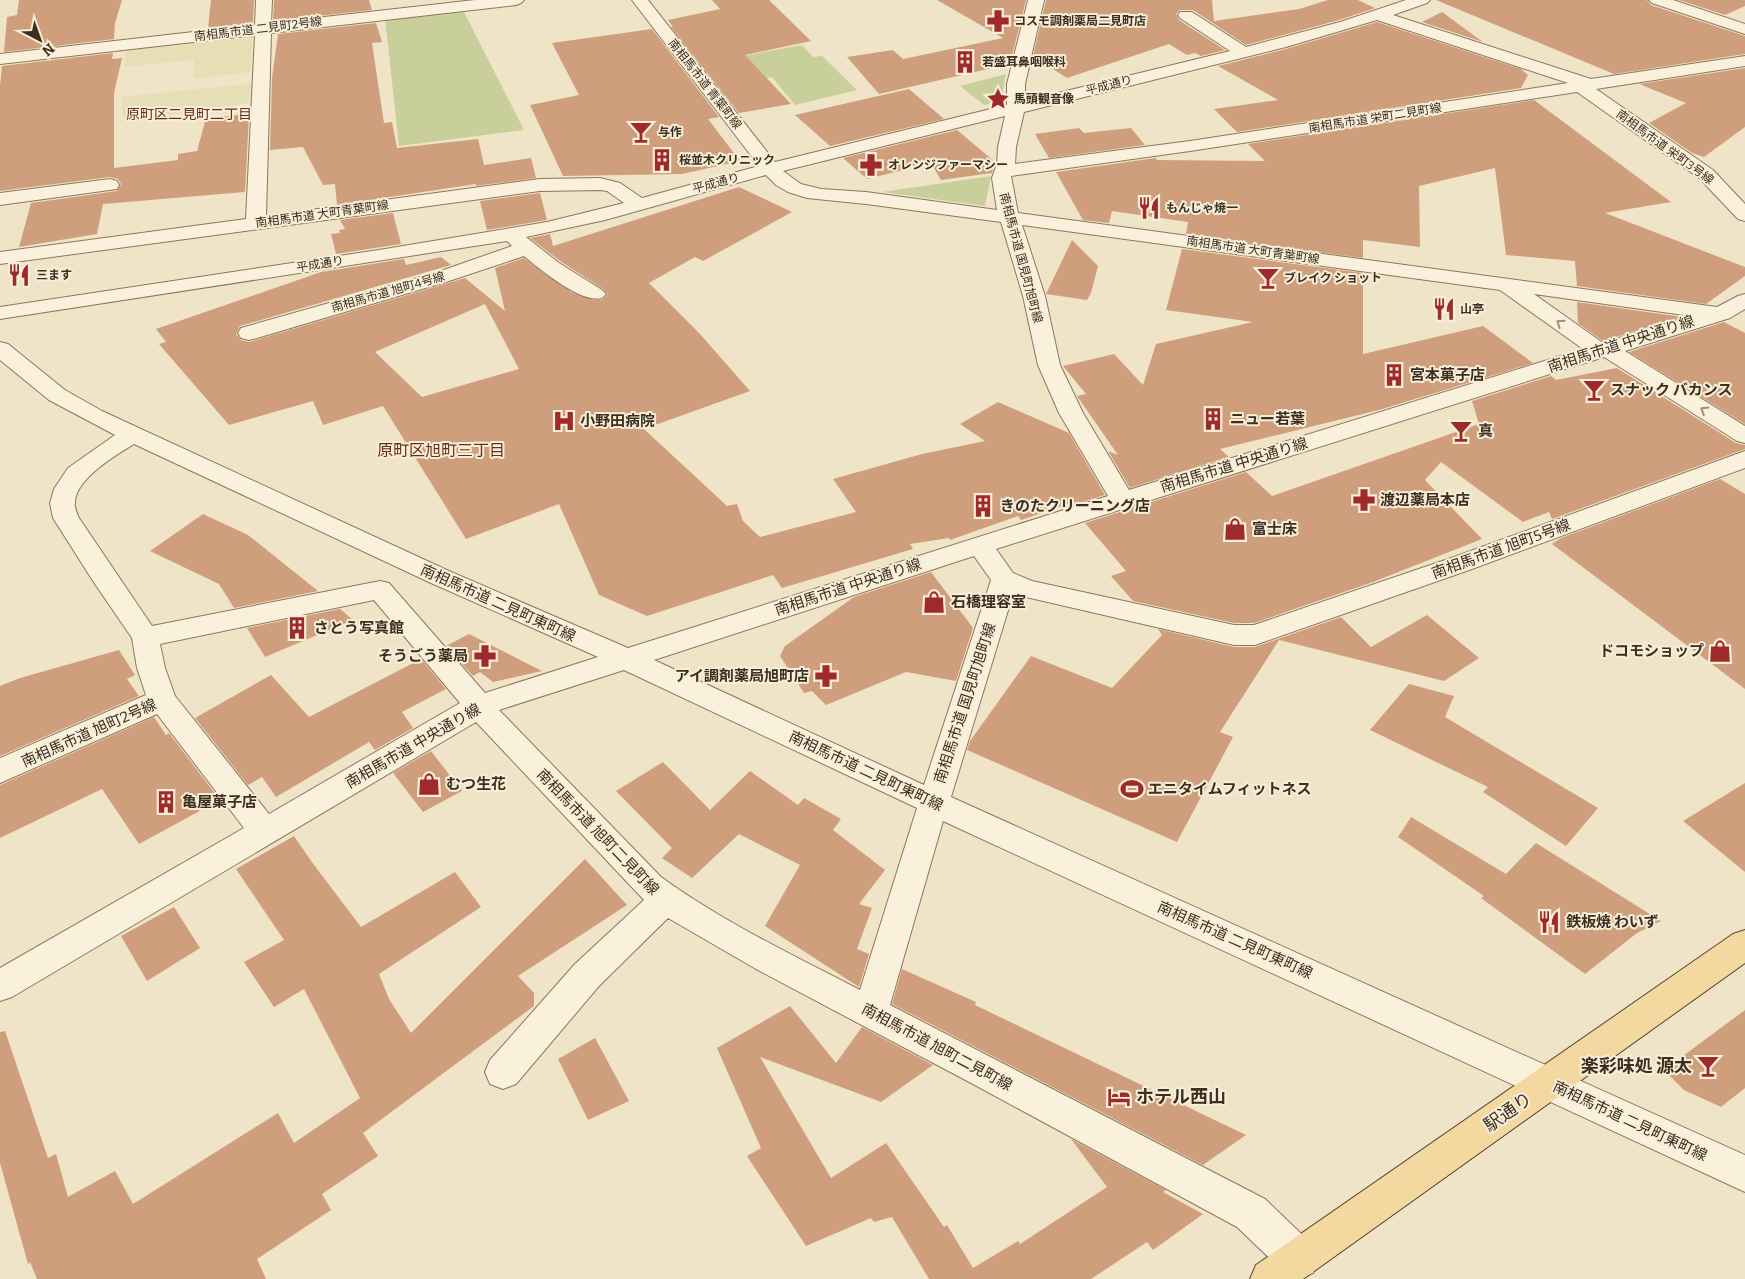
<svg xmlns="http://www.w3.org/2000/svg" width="1745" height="1279" font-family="Bitter,'Noto Sans JP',serif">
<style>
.farmland{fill:#e6deb5}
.green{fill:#c9cf9b}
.building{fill:#cf9f7d;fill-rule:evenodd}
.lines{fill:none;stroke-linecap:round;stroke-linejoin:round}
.minor-casing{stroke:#8d765c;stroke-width:2}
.major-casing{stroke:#5b4430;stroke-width:2}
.minor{fill:#faf1dc;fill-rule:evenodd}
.major{fill:#f3d9a0;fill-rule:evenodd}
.oneway{stroke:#9c907e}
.labels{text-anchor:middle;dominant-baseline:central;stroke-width:4;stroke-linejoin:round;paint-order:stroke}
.far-poi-label{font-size:12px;font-weight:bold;fill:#3d2e20;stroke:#f7eed8;text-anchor:start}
.far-street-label{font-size:12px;fill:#3d2e20;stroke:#f7eed8}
.far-neighbourhood-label{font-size:14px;fill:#6b2e1e;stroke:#f7eed8}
.street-label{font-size:15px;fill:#3d2e20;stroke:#f7eed8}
.poi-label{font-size:15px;font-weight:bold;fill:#3d2e20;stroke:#f7eed8;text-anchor:start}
.neighbourhood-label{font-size:16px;fill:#6b2e1e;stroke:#f7eed8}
.near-poi-label{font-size:18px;font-weight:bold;fill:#3d2e20;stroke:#f7eed8;text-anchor:end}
.near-street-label{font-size:18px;fill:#3d2e20;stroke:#f7eed8}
</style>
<rect width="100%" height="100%" fill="#f0e4c8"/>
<g class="farmland">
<path d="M253,35L250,72L194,79V60L124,67L127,47Z"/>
<path d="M247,84L251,85L248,103L124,122L121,97Z"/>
</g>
<g class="green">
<path d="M464,12L524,130L399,146L385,18Z"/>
<path d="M802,45L813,57L822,56L857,90L795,105L772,77L723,86L703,63Z"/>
<path d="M1006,74L1001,101L984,105L960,86Z"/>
<path d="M991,176L985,206L882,192Z"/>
</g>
<g class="building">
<path d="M19,0H122L115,23L114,39L4,52L7,17L17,15Z"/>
<path d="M211,0H254L253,23L208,28Z"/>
<path d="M274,0H369L372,10L273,21Z"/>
<path d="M712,0H769L811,41L745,55L791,104L739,113L671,27H673L668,20L720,9Z"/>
<path d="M937,0H1026L1010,64L879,94L847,57L893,50L903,59L1003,38Z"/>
<path d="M1046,0H1212L1214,21L1299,9L1328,0H1358L1375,8L1339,20L1246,45L1193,10H1180L1176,14L1179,20L1225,50L1201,56L1195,53L1187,55L1169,44L1067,78L1033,56Z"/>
<path d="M1436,0H1647L1651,5L1745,36V54L1614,74Z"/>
<path d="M1679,0H1745V6L1725,15Z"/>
<path d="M1442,12L1483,42L1422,22Z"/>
<path d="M1377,22L1521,69L1528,75L1521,88L1237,132L1214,109L1278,100L1218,66L1286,49Z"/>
<path d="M376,23L382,42L372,43L384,123L392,122L397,148L478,139L484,165L531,158L536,178L476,186V184L337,205L335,184L323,185L303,147L270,150L272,78L278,34Z"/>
<path d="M652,29L719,117L708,119L740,161L682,174L563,176L530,105L579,95L552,43Z"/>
<path d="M113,53L112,59L122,58L114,93V168L178,160V154L197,151L206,118L249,114L245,192L103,204L97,234L19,247L31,203L117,191L121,184L118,179L110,177L0,191V86L2,66Z"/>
<path d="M1745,68V127L1704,157L1692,153L1649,123L1686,103L1639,84Z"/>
<path d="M909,89L944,119L830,146L795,115Z"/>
<path d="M1534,100L1671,202L1605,213L1745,267V276L1706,304L1577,286L1575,261L1506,255L1495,168L1419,186L1420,247L1363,240V258L1186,234L1188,222L1112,211L1109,223L1083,220L1056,172L1156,158L1157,160L1265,161L1248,144Z"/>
<path d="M1079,128L1084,133L1131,128L1145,145L1049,158L1035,134Z"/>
<path d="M957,130L995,162L992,173L941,180L931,163L867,179L843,158Z"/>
<path d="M739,187L792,212L703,261L695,257L649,283L700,334L750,391L644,429L727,506L737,504L743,521L760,537L856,512L833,479L922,454L985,441L960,424L998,402L1069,433L1105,495L1070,506L1068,504L1021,520L1018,516L950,540L949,538L910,544L913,549L782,588L773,575L647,616L599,595L559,504L466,539L383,406L323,425L313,401L229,425L159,344L166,342L156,329L321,272L404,259L406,265L441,257L451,265L240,326L236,334L241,340L249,342L465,278L505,311L495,268L524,258L571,292L593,300H602L608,294L603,289L560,261L530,238L550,234L553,246ZM485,304L519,369L422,397L375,352Z"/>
<path d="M540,193L547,220L487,230L480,201Z"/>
<path d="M393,213L401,244L336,254L331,234L340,233L339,230L345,229L340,220Z"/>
<path d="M1072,240L1098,266L1091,293L1087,300L1046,294Z"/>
<path d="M1182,249L1363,273V354L1483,326L1533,363L1379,410L1220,449L1229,457L1130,488L1108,451L1118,455L1077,396L1086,394L1063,366L1114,354L1143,385L1156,344L1253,322L1166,310Z"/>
<path d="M1577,302L1682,317L1603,341L1578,323Z"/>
<path d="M1724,322L1745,333V424L1629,352Z"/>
<path d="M1617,368L1736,443L1745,445V449L1552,519L1549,512L1523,522L1441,462L1425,480L1482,539L1373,582L1254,623H1234L1133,601L1111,576L1126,571L1085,523L1246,472L1272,496L1479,424L1472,401L1551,376L1556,380Z"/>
<path d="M1720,479L1745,494V689L1552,544L1561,538Z"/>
<path d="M203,514L248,535L318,591L234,608L219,584L150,551Z"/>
<path d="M931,572L973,628L956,681L906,672L826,705L812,691L804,693L780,656L785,646L854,597Z"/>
<path d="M340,609L353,620L265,657L247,628Z"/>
<path d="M1427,615L1479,658L1444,681L1279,640L1220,732L1233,737L1177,842L967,750L970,741L1031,656L1112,688L1162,635L1158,629L1234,647H1255L1341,617L1371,647Z"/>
<path d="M469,634L542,671L493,682L480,672L473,676L446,646Z"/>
<path d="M119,650L135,675L127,679L139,696L0,756V686L20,678Z"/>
<path d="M421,659L446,689L402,712L413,728L375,750L369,742L276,797L262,777L248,785L195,718L271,675L309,717Z"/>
<path d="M1409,684L1454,696L1445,717L1598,808L1566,846L1483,792L1488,787L1370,730Z"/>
<path d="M154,717L166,735L169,733L220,800L139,844L102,789L0,838V785Z"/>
<path d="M431,751L462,791L423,812L393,773Z"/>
<path d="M663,762L710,810L750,771L798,805L804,798L841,819L833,830L885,870L859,904L872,908L857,949L869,954L859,987L765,926L800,865L739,834L692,878L662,858L672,848L616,791Z"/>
<path d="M1745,783V872L1683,821Z"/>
<path d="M1411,817L1506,874L1536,843L1661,921L1637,933L1585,974L1481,898L1484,896L1398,837Z"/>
<path d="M294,836L314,865L361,927L455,872L481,907L379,974L389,999L411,1033L585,859L627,905L518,976L534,993V1006L363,1133L378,1156L322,1194L331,1210L257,1259L266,1279H37L30,1262L28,1264L0,1163V1032L5,1031L48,1158L56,1154L68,1197L115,1171L133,1204L278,1113L294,1143L360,1098L304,989L274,1007L244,962L284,940L236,869Z"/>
<path d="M174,907L200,948L147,981L121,936Z"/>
<path d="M902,969L976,1002L975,1005L1246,1135L1203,1165L892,1004Z"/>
<path d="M790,1006L836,1063L862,1027L933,1065L881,1102L760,1057L831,1178L886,1143L944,1227L947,1225L973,1268L1018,1241L1020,1244L1107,1187L1071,1139L1166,1190L1163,1192L1203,1214L1153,1250L1147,1242L1091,1279H929L892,1217L874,1222L871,1218L806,1246L747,1156L761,1148L717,1048Z"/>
<path d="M1745,1010V1088L1721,1107L1684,1090L1664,1070Z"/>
<path d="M595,1038L629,1101L588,1120L558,1059Z"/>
</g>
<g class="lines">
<defs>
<g id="minor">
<path d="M256,0H272L271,23L475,0H524L521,3L516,5L271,33L266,216L540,179L600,178L620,183L642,198L759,166L632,0H648L775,162L1007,105V84L1028,0H1044L1025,84V101L1230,51L1180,18L1178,15L1180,12H1192L1246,47L1340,22L1406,0H1430L1427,3L1393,15L1591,79L1745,56V66L1596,89L1713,170L1745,204V221L1738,219L1699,178L1577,92L1190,151L1011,176L1018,213L1717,307L1738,296L1745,294V309L1730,318L1625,351L1745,426V443L1737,441L1604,357L996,549L1013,573L1032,581L1234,625H1254L1454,557L1745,451V468L1472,569L1255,645H1234L1013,594L951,797L1745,1155V1192L943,821L890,1005L1265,1199L1313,1245L1319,1259L1313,1273L1299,1279L1285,1273L1237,1227L973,1084L756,969L668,918L599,986L516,1084L503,1089L490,1084L485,1072L490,1060L575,964L644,900L476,722L12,997L0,1001V968L244,828L157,714L0,783V758L146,695L137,668L132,638L93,581L53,518L50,503L54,489L68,468L115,435L49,400L0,360V342L8,344L65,390L102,411L449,571L628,648L1108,496L1059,413L1038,365L1023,296L1001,222L866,204L807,198L788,192L776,185L766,175L605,220L526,237L559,263L602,290L606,294L602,298C581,304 540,269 524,256L449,281L257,338L249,340L241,338L238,333L241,328L435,273L512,246L507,241L0,319V307L385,249L547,222L624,203L607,191L600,190L540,191L0,264V252L246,219L255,35L0,64V54L255,25ZM1377,20L1568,83L1190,141L1015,164L1016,147L1024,112L1286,47ZM1005,116L998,147L997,164L992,178L997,210L866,192L821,189L801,184L783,171ZM1022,225L1500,290L1583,349L1129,490L1083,413L1060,365L1045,296ZM1534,294L1691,316L1603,343ZM134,444L431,583L598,657L485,693L389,583L380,581L152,626L79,518C77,513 74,507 75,503C75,479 116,455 134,444ZM974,556L991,580L924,785L654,660ZM374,600L460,703L269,814L175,696L165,668L160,644ZM624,670L917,808L860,990C793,955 723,922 661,877L499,710Z"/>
<path d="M1649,0H1673L1745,24V34L1652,3Z"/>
<path d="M110,179L117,181L119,185L117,189L0,205V193Z"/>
</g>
<path id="major" d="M1745,930V963L1303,1279H1250L1256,1265L1733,934Z"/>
</defs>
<use href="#minor" class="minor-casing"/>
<use href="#major" class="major-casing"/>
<use href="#minor" class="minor"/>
<use href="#major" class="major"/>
</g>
<defs><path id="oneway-chevron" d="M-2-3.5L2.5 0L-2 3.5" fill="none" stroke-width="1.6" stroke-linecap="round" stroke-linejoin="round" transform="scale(1.25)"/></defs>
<g class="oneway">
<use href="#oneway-chevron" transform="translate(1560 323) rotate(-145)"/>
<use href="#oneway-chevron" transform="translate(1704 410) rotate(-148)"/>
</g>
<defs>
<symbol id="pharmacy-bare" viewBox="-9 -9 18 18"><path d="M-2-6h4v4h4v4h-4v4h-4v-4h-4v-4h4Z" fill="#9e2a2b" stroke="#f7eed8" stroke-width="2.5" paint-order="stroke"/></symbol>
<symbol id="building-bare" viewBox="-9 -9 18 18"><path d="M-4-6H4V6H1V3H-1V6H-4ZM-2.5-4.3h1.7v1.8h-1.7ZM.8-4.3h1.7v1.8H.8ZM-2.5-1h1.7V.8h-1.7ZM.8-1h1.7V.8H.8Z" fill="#9e2a2b" stroke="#f7eed8" stroke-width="2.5" paint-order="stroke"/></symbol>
<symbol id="sight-bare" viewBox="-9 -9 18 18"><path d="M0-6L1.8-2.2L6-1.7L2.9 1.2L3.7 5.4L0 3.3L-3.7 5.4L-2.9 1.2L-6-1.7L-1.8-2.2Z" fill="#9e2a2b" stroke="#f7eed8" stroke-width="2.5" paint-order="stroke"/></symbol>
<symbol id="bar-bare" viewBox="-9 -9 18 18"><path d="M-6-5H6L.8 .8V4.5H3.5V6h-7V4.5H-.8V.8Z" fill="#9e2a2b" stroke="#f7eed8" stroke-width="2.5" paint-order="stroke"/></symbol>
<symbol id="restaurant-bare" viewBox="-9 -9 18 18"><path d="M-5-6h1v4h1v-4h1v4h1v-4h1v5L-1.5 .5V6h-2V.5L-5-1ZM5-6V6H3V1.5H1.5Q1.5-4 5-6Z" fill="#9e2a2b" stroke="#f7eed8" stroke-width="2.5" paint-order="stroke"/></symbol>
<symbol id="hospital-bare" viewBox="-9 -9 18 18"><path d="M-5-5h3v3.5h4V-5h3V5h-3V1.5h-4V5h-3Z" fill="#9e2a2b" stroke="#f7eed8" stroke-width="2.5" paint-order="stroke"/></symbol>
<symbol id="shop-bare" viewBox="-9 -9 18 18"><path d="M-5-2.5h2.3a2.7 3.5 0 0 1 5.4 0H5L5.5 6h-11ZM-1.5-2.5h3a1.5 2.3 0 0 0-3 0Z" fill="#9e2a2b" stroke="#f7eed8" stroke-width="2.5" paint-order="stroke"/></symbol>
<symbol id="stadium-bare" viewBox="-9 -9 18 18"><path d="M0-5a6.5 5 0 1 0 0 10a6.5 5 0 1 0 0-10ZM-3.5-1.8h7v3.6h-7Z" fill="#9e2a2b" stroke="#f7eed8" stroke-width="2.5" paint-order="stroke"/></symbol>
<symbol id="hotel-bare" viewBox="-9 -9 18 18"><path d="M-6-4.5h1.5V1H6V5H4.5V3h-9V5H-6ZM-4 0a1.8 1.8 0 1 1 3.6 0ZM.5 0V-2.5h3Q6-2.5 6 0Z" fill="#9e2a2b" stroke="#f7eed8" stroke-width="2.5" paint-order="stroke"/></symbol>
</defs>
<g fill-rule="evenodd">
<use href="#pharmacy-bare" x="982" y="5" width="32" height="32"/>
<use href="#building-bare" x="949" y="46" width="32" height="32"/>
<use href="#sight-bare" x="982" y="83" width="32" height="32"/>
<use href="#bar-bare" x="625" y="116" width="32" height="32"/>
<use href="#building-bare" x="646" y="144" width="32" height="32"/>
<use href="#pharmacy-bare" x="855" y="149" width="32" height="32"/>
<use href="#restaurant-bare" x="1133" y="192" width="32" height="32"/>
<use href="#restaurant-bare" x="3" y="259" width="32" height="32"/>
<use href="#bar-bare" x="1252" y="262" width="32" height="32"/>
<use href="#restaurant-bare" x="1428" y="293" width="32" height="32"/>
<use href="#building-bare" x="1378" y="359" width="32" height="32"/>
<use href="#bar-bare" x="1578" y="374" width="32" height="32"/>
<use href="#building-bare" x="1197" y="403" width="32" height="32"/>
<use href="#hospital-bare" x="548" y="405" width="32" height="32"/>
<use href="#bar-bare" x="1445" y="415" width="32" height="32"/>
<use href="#pharmacy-bare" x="1348" y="484" width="32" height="32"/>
<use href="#building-bare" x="967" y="490" width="32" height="32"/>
<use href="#shop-bare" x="1219" y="513" width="32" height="32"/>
<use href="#shop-bare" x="918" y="586" width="32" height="32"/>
<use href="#building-bare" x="281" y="612" width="32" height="32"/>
<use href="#shop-bare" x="1704" y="635" width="32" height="32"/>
<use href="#pharmacy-bare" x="469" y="640" width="32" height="32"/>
<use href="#pharmacy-bare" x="810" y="660" width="32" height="32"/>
<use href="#shop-bare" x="413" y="768" width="32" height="32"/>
<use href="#stadium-bare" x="1116" y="773" width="32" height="32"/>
<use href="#building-bare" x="150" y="786" width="32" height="32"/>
<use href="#restaurant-bare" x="1533" y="906" width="32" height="32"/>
<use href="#bar-bare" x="1692" y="1050" width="32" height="32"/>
<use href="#hotel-bare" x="1103" y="1081" width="32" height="32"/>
</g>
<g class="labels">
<g class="far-poi-label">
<text x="1014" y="21">コスモ調剤薬局二見町店</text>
<text x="982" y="62">若盛耳鼻咽喉科</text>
<text x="1014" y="99">馬頭観音像</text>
<text x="658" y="132">与作</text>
<text x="679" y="160">桜並木クリニック</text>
<text x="888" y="165">オレンジファーマシー</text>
<text x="1166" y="208">もんじゃ焼一</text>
<text x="36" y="275">三ます</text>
<text x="1284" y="278">ブレイク ショット</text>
<text x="1460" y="309">山亭</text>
</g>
<g class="far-street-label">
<text transform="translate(258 29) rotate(-7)">南相馬市道 二見町2号線</text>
<text transform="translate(705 84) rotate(52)">南相馬市道 青葉町線</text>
<text transform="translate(1109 85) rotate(-14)">平成通り</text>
<text transform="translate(1375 118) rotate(-9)">南相馬市道 栄町二見町線</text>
<text transform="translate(1665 147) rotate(36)">南相馬市道 栄町3号線</text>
<text transform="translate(716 183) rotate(-15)">平成通り</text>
<text transform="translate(322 214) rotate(-8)">南相馬市道 大町青葉町線</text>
<text transform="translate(1253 250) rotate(8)">南相馬市道 大町青葉町線</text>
<text transform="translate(1021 258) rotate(75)">南相馬市道 国見町旭町線</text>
<text transform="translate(320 264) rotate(-9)">平成通り</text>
<text transform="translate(388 292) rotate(-16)">南相馬市道 旭町4号線</text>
</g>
<g class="far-neighbourhood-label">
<text x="189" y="114">原町区二見町二丁目</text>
</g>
<g class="street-label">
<text transform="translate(1621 344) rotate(-18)">南相馬市道 中央通り線</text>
<text transform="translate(1234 465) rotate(-17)">南相馬市道 中央通り線</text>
<text transform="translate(1501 549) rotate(-20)">南相馬市道 旭町5号線</text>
<text transform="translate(848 587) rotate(-18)">南相馬市道 中央通り線</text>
<text transform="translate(498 603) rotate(24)">南相馬市道 二見町東町線</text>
<text transform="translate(965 703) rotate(-72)">南相馬市道 国見町旭町線</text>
<text transform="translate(89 733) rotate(-24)">南相馬市道 旭町2号線</text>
<text transform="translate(413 746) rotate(-30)">南相馬市道 中央通り線</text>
<text transform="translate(866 771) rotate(25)">南相馬市道 二見町東町線</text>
<text transform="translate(598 832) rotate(46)">南相馬市道 旭町二見町線</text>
<text transform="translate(1235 940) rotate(24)">南相馬市道 二見町東町線</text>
<text transform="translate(937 1047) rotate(28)">南相馬市道 旭町二見町線</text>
<text transform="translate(1630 1121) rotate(25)">南相馬市道 二見町東町線</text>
</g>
<g class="poi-label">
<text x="1410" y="375">宮本菓子店</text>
<text x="1610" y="390">スナック バカンス</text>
<text x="1230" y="419">ニュー若葉</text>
<text x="580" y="421">小野田病院</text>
<text x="1478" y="431">真</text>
<text x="1380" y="500">渡辺薬局本店</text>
<text x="1000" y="506">きのたクリーニング店</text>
<text x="1252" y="529">富士床</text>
<text x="951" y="602">石橋理容室</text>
<text x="314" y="628">さとう写真館</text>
<text x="1704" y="651" text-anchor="end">ドコモショップ</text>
<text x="468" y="656" text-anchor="end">そうごう薬局</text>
<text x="809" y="676" text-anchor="end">アイ調剤薬局旭町店</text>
<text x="446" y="784">むつ生花</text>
<text x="1148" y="789">エニタイムフィットネス</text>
<text x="182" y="802">亀屋菓子店</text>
<text x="1566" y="922">鉄板焼 わいず</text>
</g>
<g class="neighbourhood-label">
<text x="441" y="450">原町区旭町三丁目</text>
</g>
<g class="near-poi-label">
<text x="1692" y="1066">楽彩味処 源太</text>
<text x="1136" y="1097" text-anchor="start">ホテル西山</text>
</g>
<g class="near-street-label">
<text transform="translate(1508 1112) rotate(-35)">駅通り</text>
</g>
</g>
<g transform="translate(40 40) rotate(139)" stroke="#f7eed8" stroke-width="4" paint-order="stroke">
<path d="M0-4L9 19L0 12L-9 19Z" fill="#3d2e20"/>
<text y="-8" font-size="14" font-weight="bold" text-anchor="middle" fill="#3d2e20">N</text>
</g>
</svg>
